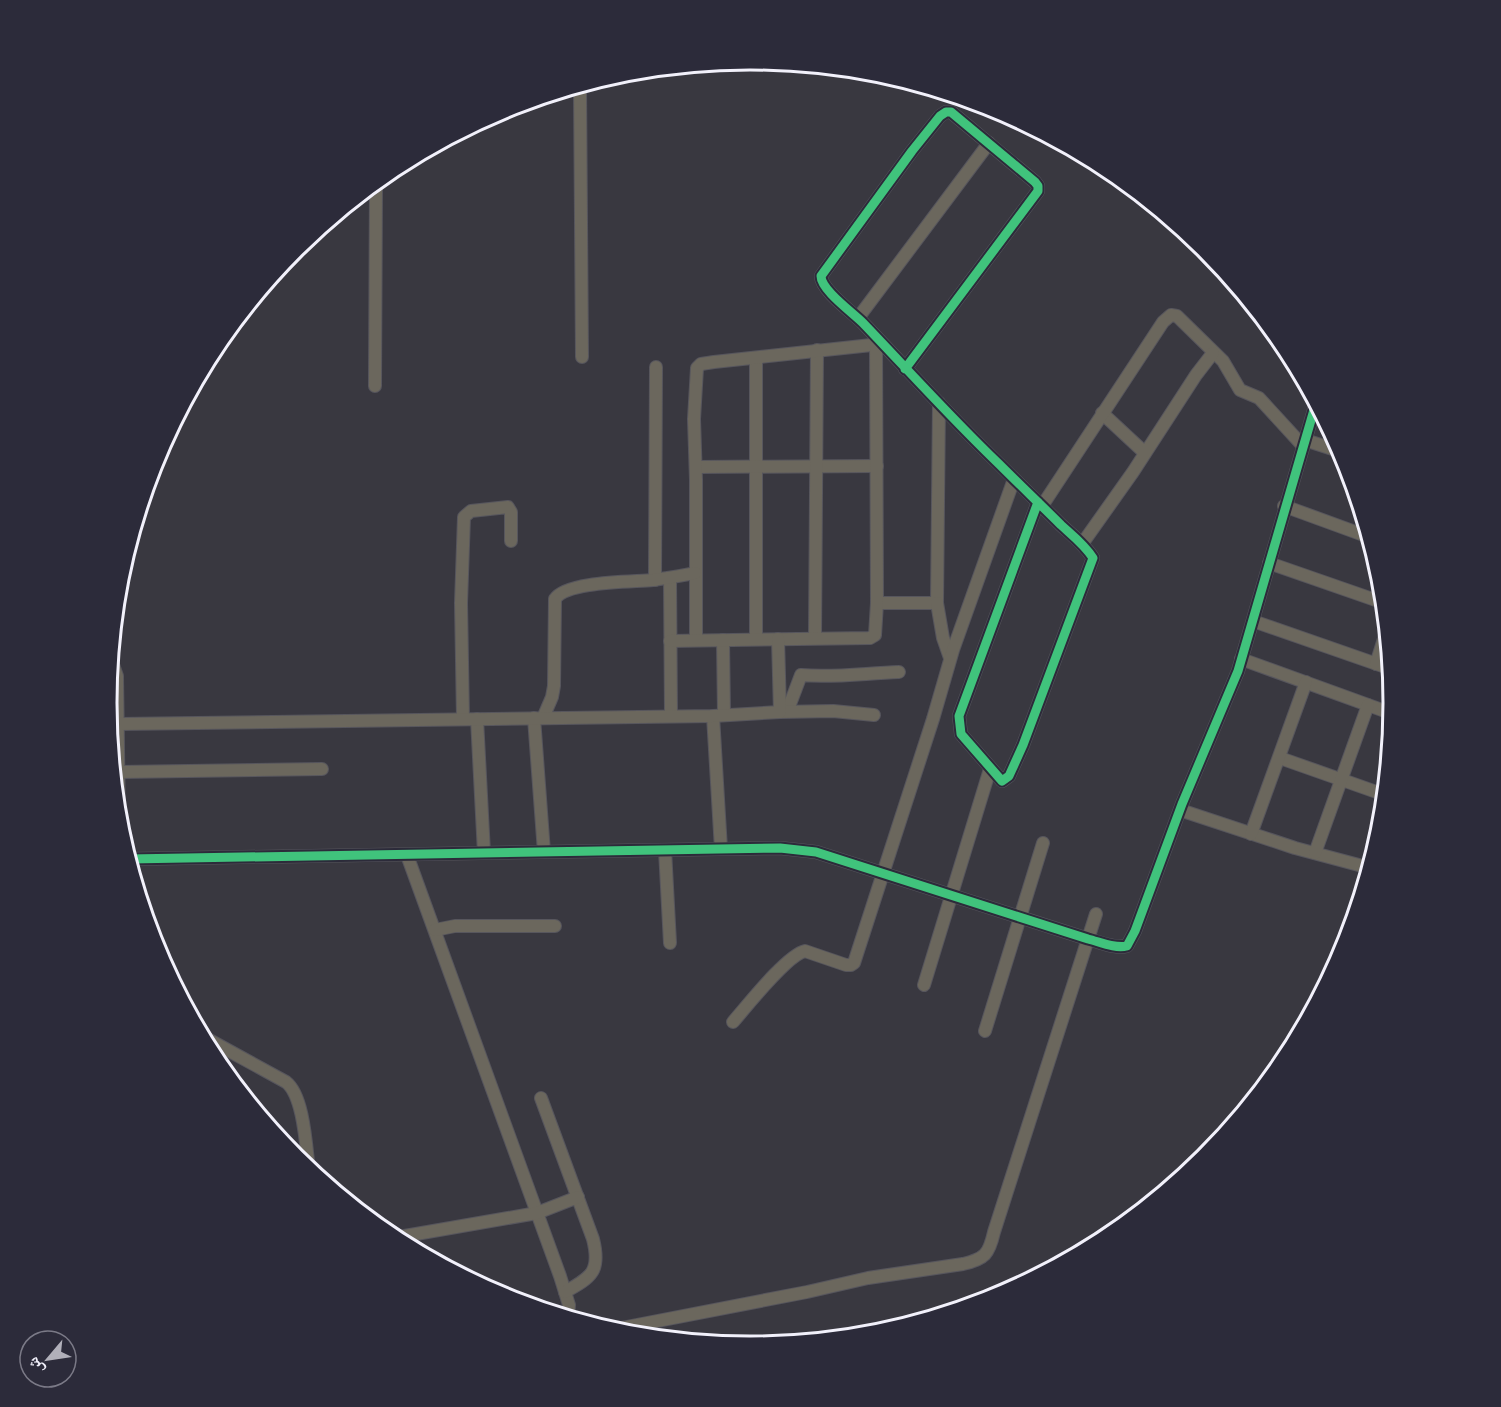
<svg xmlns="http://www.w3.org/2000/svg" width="1501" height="1407" font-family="Helvetica,'Noto Naskh Arabic',sans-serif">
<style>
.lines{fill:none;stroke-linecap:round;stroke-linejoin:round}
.minor-casing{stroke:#57565d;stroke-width:14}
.minor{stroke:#6b675d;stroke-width:12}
.cycleway-casing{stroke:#2c2b3a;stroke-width:13}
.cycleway{stroke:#40c37c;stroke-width:9}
.rim{fill:none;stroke:#f2f1fb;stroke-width:3}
</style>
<rect width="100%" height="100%" fill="#393840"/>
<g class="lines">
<defs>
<g id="minor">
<path d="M580,86L582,357"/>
<path d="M858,318L989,143"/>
<path d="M756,358V639"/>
<path d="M905,369L1038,191V186L1035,182L951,112H946L940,116L912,151L821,276C821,290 852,312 863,323C908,370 952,419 999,464C1020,485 1041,505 1061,525C1072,535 1085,545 1093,558L1023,745L1009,776L1002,781L961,734L959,716L1038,502"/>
<path d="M375,386L376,183"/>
<path d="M1102,413L1145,453"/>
<path d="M1305,440L1342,452"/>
<path d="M696,467L877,466"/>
<path d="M1042,506L1163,322L1171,315L1177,316L1223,361L1240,390L1259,398L1303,446"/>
<path d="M1284,506L1369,537"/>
<path d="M1082,544L1133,472L1196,375L1213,353"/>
<path d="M1269,563L1384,603"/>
<path d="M670,578L671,716"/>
<path d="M655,580L656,367"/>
<path d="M877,603H937L939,403"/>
<path d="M937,603L943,638L950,658"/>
<path d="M1253,621L1391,669"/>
<path d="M815,638L817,350"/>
<path d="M696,640V480L694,419L697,368L701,364L714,362L881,344"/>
<path d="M723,640L724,715"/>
<path d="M670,641L870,638L875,635L877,603L876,344"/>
<path d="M111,659L117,676L119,822"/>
<path d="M1241,659L1393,714"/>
<path d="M1376,664L1387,629"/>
<path d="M780,708L790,704L801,675C834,678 866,673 899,672"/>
<path d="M780,712L833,711L874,715"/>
<path d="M713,716L721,849"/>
<path d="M534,718L544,852"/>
<path d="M543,718L552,697L554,686L555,599C566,581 633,582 653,580C667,578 681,576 695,573"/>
<path d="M463,719L461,603L464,517L471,511L508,507L511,512V541"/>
<path d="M477,719L484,853"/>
<path d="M119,724L713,716L780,712L778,639"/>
<path d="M1280,758L1385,795"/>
<path d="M119,772L322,769"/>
<path d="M1180,810L1295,848L1370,868"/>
<path d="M1251,834L1306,682"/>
<path d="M665,850L670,943"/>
<path d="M1315,853L1368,705"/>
<path d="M407,855L560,1276L569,1305L568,1317"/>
<path d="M129,859L780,848L816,852L1088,939C1100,942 1115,949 1127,946L1135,931L1182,804L1238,671L1316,403"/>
<path d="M435,930L455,926H555"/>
<path d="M924,985L990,769"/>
<path d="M733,1022C747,1006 787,955 805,951L846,965H851L854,963L933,719L953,650L1014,479"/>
<path d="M985,1031L1043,843"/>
<path d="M202,1036L286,1082C304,1096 306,1147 309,1170"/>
<path d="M541,1098L593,1239C601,1271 592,1277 565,1292"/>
<path d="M393,1238L537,1213L578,1197"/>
<path d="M611,1330L807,1292L868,1278L963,1264C985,1259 989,1254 994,1232L1096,914"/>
</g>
</defs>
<use href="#minor" class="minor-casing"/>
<use href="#minor" class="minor"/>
<defs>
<g id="cycleway">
<path d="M905,369L1038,191V186L1035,182L951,112H946L940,116L912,151L821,276C821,290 852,312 863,323C908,370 952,419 999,464C1020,485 1041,505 1061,525C1072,535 1085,545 1093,558L1023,745L1009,776L1002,781L961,734L959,716L1038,502"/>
<path d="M129,859L780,848L816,852L1088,939C1100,942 1115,949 1127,946L1135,931L1182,804L1238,671L1316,403"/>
</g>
</defs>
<use href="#cycleway" class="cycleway-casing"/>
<use href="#cycleway" class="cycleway"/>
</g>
<path d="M0 0H1501V1407H0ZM117 703a633 633 0 1 1 1266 0a633 633 0 1 1-1266 0Z" fill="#2c2b3a" fill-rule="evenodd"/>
<path class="rim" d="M117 703a633 633 0 1 1 1266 0a633 633 0 1 1-1266 0Z"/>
<g transform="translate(48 1359) rotate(241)"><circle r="28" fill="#2c2b3a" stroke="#7b7a87" stroke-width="1.5"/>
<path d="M0-4.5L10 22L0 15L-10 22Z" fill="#b1b0ba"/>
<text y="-9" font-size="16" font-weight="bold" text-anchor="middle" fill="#f2f1fb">ش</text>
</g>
</svg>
